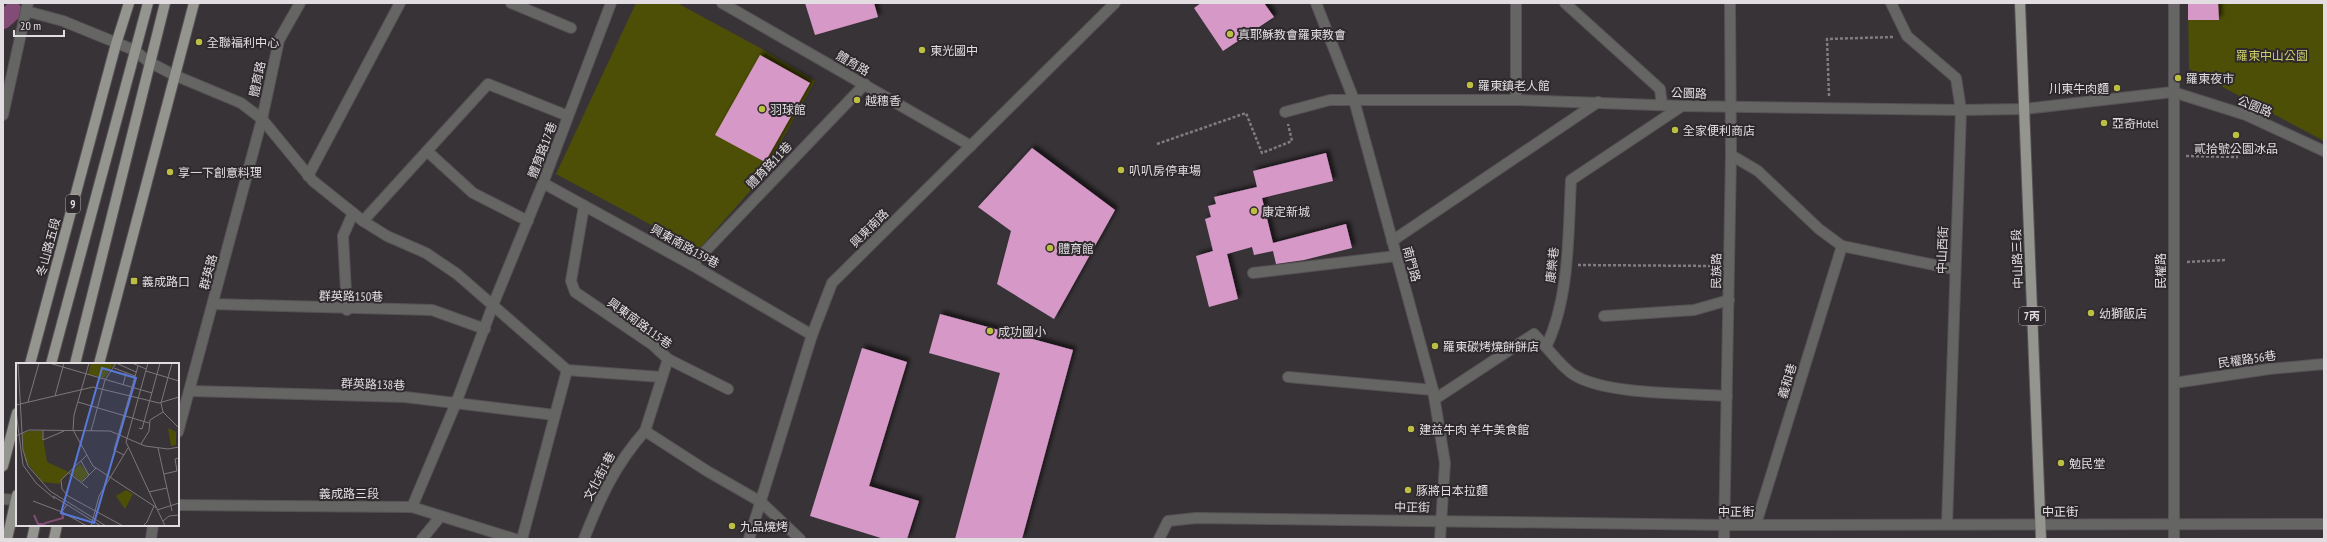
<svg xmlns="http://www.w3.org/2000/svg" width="2327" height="542" font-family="'PT Sans Narrow','Noto Sans TC',sans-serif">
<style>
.green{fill:#4e4f06}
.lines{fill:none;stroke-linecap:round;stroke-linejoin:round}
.canal{stroke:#834c76;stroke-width:18}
.building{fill:#d699c7;filter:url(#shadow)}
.service-casing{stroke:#565255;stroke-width:12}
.minor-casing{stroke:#565255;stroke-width:12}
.tertiary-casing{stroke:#565255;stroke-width:12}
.primary-casing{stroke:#565255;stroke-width:12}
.path{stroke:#807c7f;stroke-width:2.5;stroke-dasharray:3 2;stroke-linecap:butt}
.service{stroke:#656563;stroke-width:10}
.minor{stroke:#656563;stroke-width:10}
.tertiary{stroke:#656563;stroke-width:10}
.primary{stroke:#94958f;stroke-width:10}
.poi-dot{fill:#bdbf43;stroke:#2e292c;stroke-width:1.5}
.labels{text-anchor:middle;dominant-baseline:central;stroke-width:4;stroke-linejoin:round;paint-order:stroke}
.shield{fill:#2e292c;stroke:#aba7aa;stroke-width:1}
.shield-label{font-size:11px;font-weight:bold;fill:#e1dde0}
.poi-label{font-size:12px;fill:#e1dde0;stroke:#2e292c;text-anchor:start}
.park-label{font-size:12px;fill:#c9cc68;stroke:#2e292c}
.street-label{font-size:12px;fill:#e1dde0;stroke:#2e292c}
.inset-river{fill:none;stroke:#834c76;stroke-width:2}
.inset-road{fill:none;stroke:#7c777b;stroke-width:1}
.view{fill:#5879da;fill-opacity:0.15;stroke:#5879da;stroke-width:2}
.inset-edge{fill:none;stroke:#e1dde0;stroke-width:2}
</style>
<defs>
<filter id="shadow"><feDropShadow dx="3.5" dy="-3.5" stdDeviation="2" flood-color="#0009"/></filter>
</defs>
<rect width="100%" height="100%" fill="#383337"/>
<g class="green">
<path d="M636,3H677L762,49L815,81L759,181L698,250L556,174Z"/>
<path d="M2188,3H2324V141L2189,69Z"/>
</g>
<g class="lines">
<path class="canal" d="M3,20L13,11"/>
</g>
<g class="building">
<path d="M805,3H874L878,17L815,35Z"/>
<path d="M1201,3H1264L1274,17L1223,51L1194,8Z"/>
<path d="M2188,3H2218L2219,20H2188Z"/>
<path d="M760,55L810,83L765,162L715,135Z"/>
<path d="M1032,148L1115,210L1054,319L997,284L1011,231L978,207Z"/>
<path d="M1326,153L1333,181L1262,198L1273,243L1346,224L1352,248L1304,260L1276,264L1273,251L1254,255L1252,247L1227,254L1238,299L1209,307L1196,256L1213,251L1205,219L1211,217L1208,206L1216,204L1214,197L1257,187L1253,171Z"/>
<path d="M940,314L1073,350L1022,539H955L1000,373L929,353Z"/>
<path d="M862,348L907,362L869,486L919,501L907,539H884L810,516Z"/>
</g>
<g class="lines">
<defs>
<g id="service">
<path d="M511,3L571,28"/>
<path d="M1565,3L1660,89L1662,105"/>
<path d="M1891,3L1907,36L1956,78L1961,110L1947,524"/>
<path d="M174,75L241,103L262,119L313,181L363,221L387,236L426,253L457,274L567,370L661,377"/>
<path d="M1516,100V3"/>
<path d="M1285,112L1330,100H1354"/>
<path d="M427,151L473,193L528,221"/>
<path d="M1731,155L1758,171L1819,229L1842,246L1954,269"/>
<path d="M308,176L400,3"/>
<path d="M584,206L571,281L575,292L653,345L668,359L645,431L707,471L761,502L800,539"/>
<path d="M363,221L488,84L568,116"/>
<path d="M1392,241L1598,102"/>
<path d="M1253,273L1396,256"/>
<path d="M213,304L432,310L485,329"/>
<path d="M347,310L343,236L353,213"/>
<path d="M1604,316L1694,310L1729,300"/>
<path d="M1546,347C1554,356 1563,368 1574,375C1606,395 1687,393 1727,396"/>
<path d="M668,359L728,389"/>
<path d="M1288,377L1433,390"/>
<path d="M190,391L405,397L555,415"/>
<path d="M1435,399L1534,334L1546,347C1570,297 1568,235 1571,180L1682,106"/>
<path d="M412,507L456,403L493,305"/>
<path d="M1756,524L1842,246"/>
<path d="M422,539L440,517"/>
<path d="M522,539L567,370"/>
</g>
<g id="minor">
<path d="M28,3L26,11L63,21L134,50L149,62L174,75"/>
<path d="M722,3L971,146"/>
<path d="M2174,3V539"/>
<path d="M1354,100H1516L1682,106L1961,110L2024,109L2173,92L2246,115L2324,151"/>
<path d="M3,115L26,11"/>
<path d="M543,183L692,265L812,335"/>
<path d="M692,265L865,84"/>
<path d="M493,305L543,183L611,3"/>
<path d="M2174,383L2269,369L2324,364"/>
<path d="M178,432L262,119L279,40L300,3"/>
<path d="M178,505L412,507L515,539"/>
<path d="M151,539L153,525"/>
<path d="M584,539C600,498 615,465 645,431"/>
<path d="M749,539L812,335L832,283L1115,3"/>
<path d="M1159,539L1168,521L1196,518L1724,525L2324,524"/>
<path d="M1724,539L1731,155L1730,3"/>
</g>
<g id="tertiary">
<path d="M1316,3L1354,100L1433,390L1445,463L1440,539"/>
<path d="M3,499L17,500"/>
</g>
<g id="primary">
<path d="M2020,3L2041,539"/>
<path d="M30,364L116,44L129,3"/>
<path d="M51,364L148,3"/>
<path d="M75,364L165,3"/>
<path d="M99,364L194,3"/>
<path d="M3,466L17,413"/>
<path d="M7,539L17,495"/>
<path d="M32,539L35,525"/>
<path d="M54,539L57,525"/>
</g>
</defs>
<use href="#service" class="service-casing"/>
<use href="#minor" class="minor-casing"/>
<use href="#tertiary" class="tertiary-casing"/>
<use href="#primary" class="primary-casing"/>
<g class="path">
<path d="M1829,96L1827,39L1893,37"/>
<path d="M1157,144L1246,113L1262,153L1292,141L1288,124"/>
<path d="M2186,156L2238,157"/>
<path d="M2187,262L2226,260"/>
<path d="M1578,265L1715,266"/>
</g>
<use href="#service" class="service"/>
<use href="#minor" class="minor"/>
<use href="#tertiary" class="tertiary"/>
<use href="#primary" class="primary"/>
</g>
<g class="poi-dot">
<circle cx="1230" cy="34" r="4"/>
<circle cx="199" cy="42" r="4"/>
<circle cx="922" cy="50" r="4"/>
<circle cx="2178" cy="78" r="4"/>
<circle cx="1470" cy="85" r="4"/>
<circle cx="2117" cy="88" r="4"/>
<circle cx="857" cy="100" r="4"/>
<circle cx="762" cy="109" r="4"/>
<circle cx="2104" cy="123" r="4"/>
<circle cx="1675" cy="130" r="4"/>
<circle cx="2236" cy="135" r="4"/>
<circle cx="1121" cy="170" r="4"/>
<circle cx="170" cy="172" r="4"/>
<circle cx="1254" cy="211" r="4"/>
<circle cx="1050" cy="248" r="4"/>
<rect x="130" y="277" width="8" height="8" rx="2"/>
<circle cx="2091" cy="313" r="4"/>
<circle cx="990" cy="331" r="4"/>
<circle cx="1435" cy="346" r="4"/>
<circle cx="1411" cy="429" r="4"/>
<circle cx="2061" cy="463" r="4"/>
<circle cx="1408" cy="490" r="4"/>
<circle cx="732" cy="526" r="4"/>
</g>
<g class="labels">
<g class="shield">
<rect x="66" y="195" width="14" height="18" rx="3"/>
<rect x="2019" y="307" width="26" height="18" rx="3"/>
</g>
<g class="shield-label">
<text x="73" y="204">9</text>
<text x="2032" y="316">7丙</text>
</g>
<g class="poi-label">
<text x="1238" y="34">真耶穌教會羅東教會</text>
<text x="207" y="42">全聯福利中心</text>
<text x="930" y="50">東光國中</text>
<text x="2186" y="78">羅東夜市</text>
<text x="1478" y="85">羅東鎮老人館</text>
<text x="2109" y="88" text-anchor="end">川東牛肉麵</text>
<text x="865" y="100">越穗香</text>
<text x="770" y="109">羽球館</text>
<text x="2112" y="123">亞奇Hotel</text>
<text x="1683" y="130">全家便利商店</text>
<text x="2236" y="148" text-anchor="middle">貳拾號公園冰品</text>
<text x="1129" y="170">叭叭房停車場</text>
<text x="178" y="172">享一下創意料理</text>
<text x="1262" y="211">康定新城</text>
<text x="1058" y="248">體育館</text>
<text x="142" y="281">義成路口</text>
<text x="2099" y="313">幼獅飯店</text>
<text x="998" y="331">成功國小</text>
<text x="1443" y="346">羅東碳烤燒餅餅店</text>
<text x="1419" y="429">建益牛肉 羊牛美食館</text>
<text x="2069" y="463">勉民堂</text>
<text x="1416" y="490">豚將日本拉麵</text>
<text x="740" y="526">九品燒烤</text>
</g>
<g class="park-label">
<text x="2272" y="55">羅東中山公園</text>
</g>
<g class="street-label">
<text transform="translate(853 63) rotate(30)">體育路</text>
<text transform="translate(257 79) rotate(-78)">體育路</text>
<text transform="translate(1689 93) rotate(2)">公園路</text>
<text transform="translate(2255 106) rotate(22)">公園路</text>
<text transform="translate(542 150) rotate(-69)">體育路17巷</text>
<text transform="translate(769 165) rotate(-46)">體育路11巷</text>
<text transform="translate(869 228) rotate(-45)">興東南路</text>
<text transform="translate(685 246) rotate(29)">興東南路139巷</text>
<text transform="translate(48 247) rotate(-75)">冬山路五段</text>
<text transform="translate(1942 250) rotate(-88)">中山西街</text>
<text transform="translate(2017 259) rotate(-92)">中山路三段</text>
<text transform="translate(1412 264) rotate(75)">南門路</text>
<text transform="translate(1552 265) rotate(-84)">康樂巷</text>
<text transform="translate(1716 271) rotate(-89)">民族路</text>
<text transform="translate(2160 271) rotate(-90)">民權路</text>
<text transform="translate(208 272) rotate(-75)">群英路</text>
<text transform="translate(351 296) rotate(1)">群英路150巷</text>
<text transform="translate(640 323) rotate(36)">興東南路115巷</text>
<text transform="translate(2247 359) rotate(-8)">民權路56巷</text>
<text transform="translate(1787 381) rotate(-73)">義和巷</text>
<text transform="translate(373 384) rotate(2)">群英路138巷</text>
<text transform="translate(599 476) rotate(-62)">文化街1巷</text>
<text x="349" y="493">義成路三段</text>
<text transform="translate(1412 507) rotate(1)">中正街</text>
<text x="1736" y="511">中正街</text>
<text x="2060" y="511">中正街</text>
</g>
</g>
<g transform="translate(16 363)">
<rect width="163" height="163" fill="#383337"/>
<path d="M75,0H99L88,15L72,11ZM152,65L160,69V82L155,83ZM13,68H26L31,99L53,109L45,117L44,121L26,119L9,97L6,71ZM64,101L73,111L65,119L55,110ZM110,127L117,131L109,146L100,133Z" fill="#4e4f06"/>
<path class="inset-river" d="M18,152L22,161H27M27,163L29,160L47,155L46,149"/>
<path class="inset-road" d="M2,0L7,87L12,103L34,128L90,163M33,0L136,30M73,0L58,52L57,67L77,103L141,145M100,0L120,9M116,0L130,6M132,0L110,79L149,163M98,5L119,13M130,8L163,18M107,22L110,10M39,33L48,0M12,39L23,0M62,39L133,60M0,42L77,24L143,40L163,34M0,48L7,102L20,120L39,136M147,49L145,40L156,0M147,49L163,65M123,65L126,66L144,0M27,67V77L48,68M75,68L89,17L100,0M0,73L13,67L94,68L129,83L152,86L163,84M125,81L133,68L134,57L147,49M142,85L156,148M71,92L45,117L46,126L52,133L107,163M108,92L98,87L122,3M65,98L73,112M53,110L72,125M148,111L161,108L159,96L163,95M66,119L80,105M133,129L151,125M37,133L85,163M17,138L46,149L51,141M141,147L163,140M46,149L71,163M147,158L153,153L163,152M75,163L83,133L112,85M127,163L131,159L138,143"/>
<path class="view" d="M86,5L120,15L78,160L45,150Z"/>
<rect width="163" height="163" class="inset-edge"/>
</g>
<rect width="2327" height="542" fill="none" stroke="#e1dde0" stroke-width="8"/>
<path d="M14 30v6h50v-6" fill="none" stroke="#e1dde0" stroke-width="2"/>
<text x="20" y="30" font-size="12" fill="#e1dde0" stroke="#2e292c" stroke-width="3" paint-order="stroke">20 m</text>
</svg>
